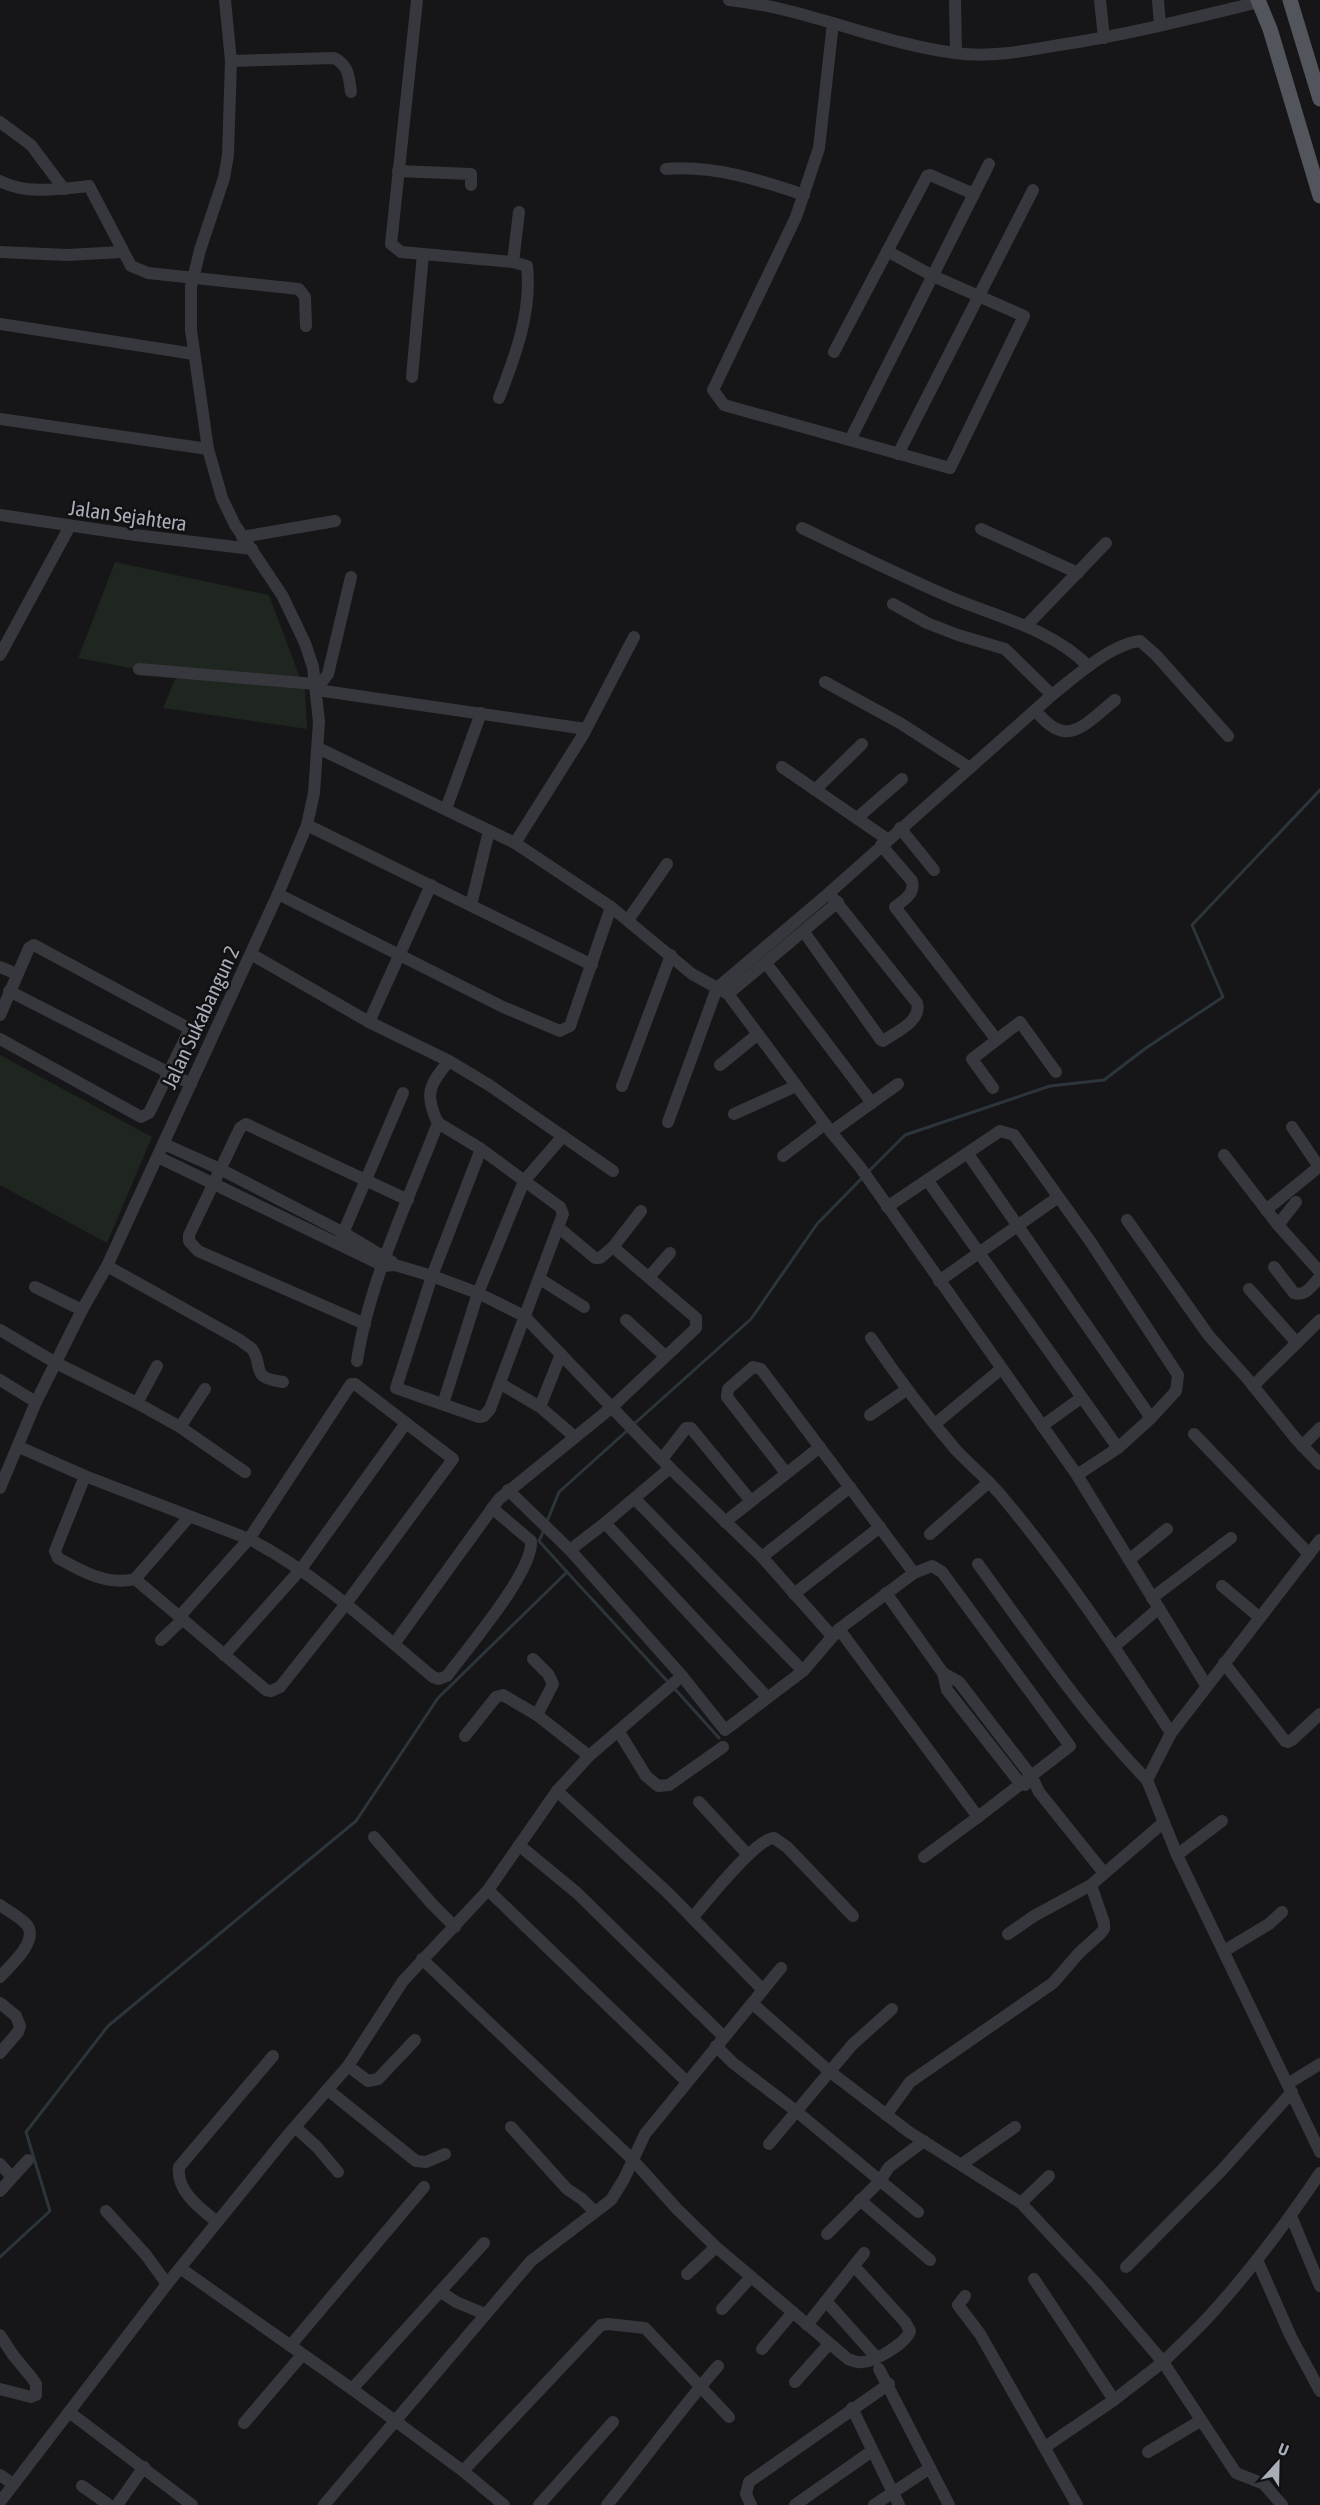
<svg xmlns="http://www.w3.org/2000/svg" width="1320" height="2505" font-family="'Asap Condensed',sans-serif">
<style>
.green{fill:#1e261f}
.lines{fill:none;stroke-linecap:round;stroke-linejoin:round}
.stream{stroke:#2c353c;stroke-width:3}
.minor{stroke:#37383d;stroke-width:12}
.major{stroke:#53555c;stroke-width:15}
.labels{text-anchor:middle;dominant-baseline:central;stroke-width:5;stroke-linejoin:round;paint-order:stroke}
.street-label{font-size:21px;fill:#a8adb8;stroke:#111113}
</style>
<rect width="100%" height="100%" fill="#161618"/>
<g class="green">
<path d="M115,562L269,595L305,691L307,729L163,708L176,677L78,658Z"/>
<path d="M0,1055L152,1137L107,1243L0,1185Z"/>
</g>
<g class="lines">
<g class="stream">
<path d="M867,1173L905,1135L1050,1086L1104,1080L1146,1048L1223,997L1192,925L1320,790"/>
<path d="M634,1424L751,1319L817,1224L862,1178"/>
<path d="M546,1524L559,1492L629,1429"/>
<path d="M567,1572L669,1683"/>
<path d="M674,1688L719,1738"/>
<path d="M0,2257L50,2211L26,2132L108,2026L356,1821L438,1698L567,1572L539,1541L544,1530"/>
</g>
<g class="minor">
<path d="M417,0L391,244L401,252L513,262L527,266C532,312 515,357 499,398"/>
<path d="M729,0C806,8 878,43 955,53C989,58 1026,51 1059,45C1127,35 1193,18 1259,2"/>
<path d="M955,0L956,53"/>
<path d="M1100,0L1104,38"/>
<path d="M1158,0L1160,25"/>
<path d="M833,23L819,148L796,217L713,390L724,405L950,468L1024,316L933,276L887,251"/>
<path d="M231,61L334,58C349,65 349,78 351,92"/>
<path d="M0,122L31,145L64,189"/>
<path d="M666,169C713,165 760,180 804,195"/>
<path d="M398,171L471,174V185"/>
<path d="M0,181C27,195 60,189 89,186L131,266L148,273L299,289L305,297L306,326"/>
<path d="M0,252L67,255L122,252"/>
<path d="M513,262L519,212"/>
<path d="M0,324L194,354"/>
<path d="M834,352L927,176L930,175L974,194"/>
<path d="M412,377L423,254"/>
<path d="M0,419L208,449"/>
<path d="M850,440L989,164"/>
<path d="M898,454L1033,190"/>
<path d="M0,515L135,535L252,549"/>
<path d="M802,528C854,553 905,578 957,600C1002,618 1054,631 1088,666"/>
<path d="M981,529L1078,573"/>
<path d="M242,537L335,521"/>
<path d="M893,604L927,623L958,635L1005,649L1052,695"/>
<path d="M1026,626L1106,543"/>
<path d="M0,655L70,526"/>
<path d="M139,669L315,684L322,682L328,674L351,577"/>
<path d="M825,682L900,723L970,768"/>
<path d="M317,690L586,729"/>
<path d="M1036,711C1067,750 1084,725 1115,700"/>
<path d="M318,748L515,843L611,907L692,974L728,994L831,1132L860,1167L1077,1475L1206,1685"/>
<path d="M782,767L887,839"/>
<path d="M815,790L862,744"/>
<path d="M446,809L481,713"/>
<path d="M857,818L902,779"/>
<path d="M307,825L592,965"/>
<path d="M900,828L934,870"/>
<path d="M515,843L583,735L634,637"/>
<path d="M881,845L912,881C915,894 905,899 895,907L996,1039"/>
<path d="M278,894L503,1007L560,1031L570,1026L611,907"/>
<path d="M471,905L489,831"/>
<path d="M628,920L667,864"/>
<path d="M804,932L881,1040L883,1041C896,1032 922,1021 917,1003L829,893"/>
<path d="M251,954L369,1022L449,1061L489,1085L613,1171"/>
<path d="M766,963L872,1103"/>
<path d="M0,967L17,974"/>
<path d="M9,991L191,1084"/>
<path d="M728,994L838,902"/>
<path d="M0,1015L29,948L34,945L190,1029L149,1113L141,1117L0,1039"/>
<path d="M369,1022L431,885"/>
<path d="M720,1065L758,1034"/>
<path d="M622,1086L671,955"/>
<path d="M993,1088L972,1059L1020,1022L1056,1072"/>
<path d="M734,1114L796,1086"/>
<path d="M668,1122L717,988L829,893L1052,695C1075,677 1111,644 1140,641L1156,655L1228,736"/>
<path d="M438,1123C424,1094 429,1085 449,1061"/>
<path d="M1292,1127L1319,1167"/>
<path d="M831,1132L898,1084"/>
<path d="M164,1144L220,1169L344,1233L392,1262"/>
<path d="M968,1154L1151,1418"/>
<path d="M1224,1155L1278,1225L1320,1272"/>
<path d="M783,1156L825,1124"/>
<path d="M158,1157L384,1266L395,1265L432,1276L478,1293L524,1316L670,1468L762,1557L832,1636"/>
<path d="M928,1181L1118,1448"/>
<path d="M887,1207L1000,1131L1014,1135L1090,1241L1178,1375L1176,1391L1151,1418L1118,1448L1077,1475"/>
<path d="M1266,1210L1320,1166"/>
<path d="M1127,1220L1209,1336L1246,1377L1296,1439L1320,1464"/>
<path d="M1278,1225L1296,1202"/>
<path d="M558,1227L595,1258H600L613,1247L641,1211"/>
<path d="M341,1238L403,1093"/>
<path d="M107,1266L240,1340C243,1343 249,1346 252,1349C265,1367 248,1377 283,1382"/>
<path d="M1274,1267L1294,1293C1306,1297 1312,1285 1320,1277"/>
<path d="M649,1277L670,1253"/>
<path d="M540,1279L584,1307"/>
<path d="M939,1281L1057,1198"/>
<path d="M35,1287L82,1310"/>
<path d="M1249,1289L1297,1343"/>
<path d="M626,1320L665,1356"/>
<path d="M365,1324L198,1251L189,1241V1235L240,1128L246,1124L408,1200"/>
<path d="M0,1330L56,1363L137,1403L180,1427L245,1472"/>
<path d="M871,1338C897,1377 925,1414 956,1450C972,1467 990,1481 1004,1499C1065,1572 1119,1653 1171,1733"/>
<path d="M357,1361C369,1282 409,1198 438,1123L481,1149L560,1207L563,1214L490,1409L484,1416L479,1417L396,1388L432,1276L481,1149"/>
<path d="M0,1380L36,1402"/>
<path d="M501,1384L540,1407L575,1437"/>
<path d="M1253,1386L1320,1320"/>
<path d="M137,1403L157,1366"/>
<path d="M443,1404L478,1293L524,1181L563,1136"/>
<path d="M540,1407L561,1354"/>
<path d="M870,1415L906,1390"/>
<path d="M935,1424L1001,1369"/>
<path d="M1042,1426L1081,1398"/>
<path d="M180,1427L205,1389"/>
<path d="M1194,1434L1309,1554"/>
<path d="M1302,1446L1320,1428"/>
<path d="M19,1447L85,1476L249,1539C317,1574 374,1628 433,1677L439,1679L447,1676C466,1650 534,1571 531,1541L492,1508"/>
<path d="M662,1459L686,1428H691L751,1501"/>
<path d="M670,1468L605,1523L570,1550L682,1676L725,1730L803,1671L839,1629L914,1573L932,1566L942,1572L1070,1746L978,1817L839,1629"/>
<path d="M786,1473L727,1397L728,1389L753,1367L761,1369L914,1573"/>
<path d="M85,1476L55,1551L58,1558C81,1571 107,1586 135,1579L266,1690L271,1691L280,1687L345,1605L453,1459L355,1384H351L249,1539L180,1616"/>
<path d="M0,1488L36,1402L82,1310L107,1266L278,894L307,825L314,793L319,722L313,667L305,643L282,595L235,525L222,498L208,449L191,330V287L200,250L224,178L228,155L231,61L225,0"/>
<path d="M508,1490L570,1550"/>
<path d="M635,1499L803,1671"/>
<path d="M725,1522L820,1447"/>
<path d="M605,1523L767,1697"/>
<path d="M930,1534L989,1482"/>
<path d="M1320,1540L1171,1733L1147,1780L1177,1855L1320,2152"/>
<path d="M762,1557L850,1487"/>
<path d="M1129,1560L1167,1529"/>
<path d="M978,1564C1032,1638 1083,1714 1147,1780"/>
<path d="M135,1579L189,1517"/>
<path d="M1222,1586L1259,1617"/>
<path d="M886,1593L943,1673L947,1690L1020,1783L1025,1785"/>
<path d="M794,1594L880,1527"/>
<path d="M1152,1598L1231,1538"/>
<path d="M161,1640L183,1619"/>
<path d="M394,1644L499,1499L611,1408L696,1328V1318L613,1247"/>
<path d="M1115,1646L1159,1608"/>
<path d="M224,1655L301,1569L406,1423"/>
<path d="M533,1659L548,1674L553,1684L537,1715"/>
<path d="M1224,1663L1285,1741L1288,1742L1292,1740L1320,1714"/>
<path d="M943,1673L959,1682L1032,1777L1039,1792L1104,1873"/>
<path d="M619,1732L646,1776L658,1786L669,1785L723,1747"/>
<path d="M465,1736L496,1697L503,1695L537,1715L589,1756"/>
<path d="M699,1802L748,1855"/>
<path d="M374,1837L432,1904L455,1927"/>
<path d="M520,1846L577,1893L724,2037"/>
<path d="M1177,1855L1222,1821"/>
<path d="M924,1857L978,1817"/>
<path d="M488,1890L687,2082"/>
<path d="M0,1905C8,1911 20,1917 27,1925C39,1941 10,1966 0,1977"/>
<path d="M693,1917C707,1901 755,1839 774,1838L787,1847L853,1916"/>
<path d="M1008,1934L1034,1916L1091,1885L1164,1822"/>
<path d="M1224,1951L1269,1924L1282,1912"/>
<path d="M422,1959L632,2159L677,2209L716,2247L848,2359C853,2361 857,2363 862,2362C875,2362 906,2343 910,2331L905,2322L854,2266"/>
<path d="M763,1990L781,1968"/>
<path d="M0,2003L16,2016L20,2026L18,2032L0,2053"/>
<path d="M753,2004L829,2071L909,2132L1021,2203L1096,2283L1163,2362C1179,2346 1197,2330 1212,2313C1252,2269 1287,2222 1320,2173"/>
<path d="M716,2046L733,2063L796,2111L918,2212"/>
<path d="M348,2066L368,2081L378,2079L415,2040"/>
<path d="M1289,2083L1320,2064"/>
<path d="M328,2090L416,2161L426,2162L445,2154"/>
<path d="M886,2115L910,2082L1053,1983L1079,1953L1100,1934L1104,1929V1923L1091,1885"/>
<path d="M295,2127L317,2147L338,2172"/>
<path d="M511,2127L567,2189L582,2199L595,2212"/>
<path d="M769,2144L852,2045L892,2009"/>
<path d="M0,2164L12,2177"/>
<path d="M962,2164L1015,2127"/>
<path d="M0,2191L28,2160"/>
<path d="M860,2200L930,2260"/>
<path d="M1021,2203L1049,2176"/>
<path d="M106,2211L146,2255L167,2284"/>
<path d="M1291,2216L1320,2286"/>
<path d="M217,2222C200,2208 176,2191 179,2167L273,2056"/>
<path d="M827,2234L880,2181L889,2167L924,2141"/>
<path d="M1257,2260L1291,2337L1320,2391"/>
<path d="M1126,2267L1221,2171L1292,2092"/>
<path d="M180,2268L352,2389L463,2471L504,2505"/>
<path d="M687,2274L716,2247"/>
<path d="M1034,2279L1114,2400"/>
<path d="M441,2292L456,2302L485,2314"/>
<path d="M965,2296L958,2305L980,2334L1077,2505"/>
<path d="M826,2301L876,2357"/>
<path d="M722,2309L751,2277"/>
<path d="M807,2325L864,2253"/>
<path d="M0,2335L13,2355L32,2378L36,2384V2395L31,2397L0,2389"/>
<path d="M290,2346L424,2187"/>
<path d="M762,2349L793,2312"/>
<path d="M879,2369L949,2505"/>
<path d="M795,2382L829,2344"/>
<path d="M352,2389L484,2243"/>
<path d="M852,2408L899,2505"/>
<path d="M69,2412L192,2505"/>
<path d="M244,2423L302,2355"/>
<path d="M1045,2447L1114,2400L1163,2362L1236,2473L1264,2484L1282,2505"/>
<path d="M1148,2452L1200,2421"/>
<path d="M463,2471L601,2325L608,2324L645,2328L729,2417"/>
<path d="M0,2475L13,2484"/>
<path d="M82,2486L109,2505"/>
<path d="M0,2502L167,2284L287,2136L348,2066L403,1981L488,1890L557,1791"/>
<path d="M117,2505L144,2467"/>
<path d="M324,2505L531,2261L611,2200L624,2179L645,2134L763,1990L668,1893L557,1791L589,1756L682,1676"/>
<path d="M539,2505L613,2422"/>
<path d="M607,2505C645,2459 679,2411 718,2366"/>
<path d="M751,2505L746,2494L749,2482L889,2384"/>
<path d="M795,2505L872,2451"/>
<path d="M874,2505L930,2468"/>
</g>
<g class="major">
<path d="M1258,0L1270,29L1320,196"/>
<path d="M1290,0L1320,99"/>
</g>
</g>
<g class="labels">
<g class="street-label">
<text transform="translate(128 515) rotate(8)">Jalan Sejahtera</text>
<text transform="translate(200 1017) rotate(-65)">Jalan Sukabangun 2</text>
</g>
</g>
<g transform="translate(1278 2463) rotate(22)" stroke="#111113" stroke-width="4.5" paint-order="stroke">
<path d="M0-4.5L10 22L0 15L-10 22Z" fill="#a8adb8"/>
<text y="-9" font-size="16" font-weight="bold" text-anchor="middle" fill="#a8adb8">U</text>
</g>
</svg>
